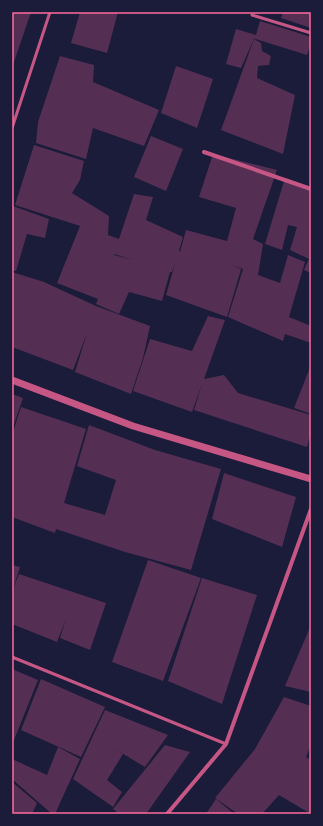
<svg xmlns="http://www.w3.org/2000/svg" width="323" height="826" font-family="'Exo 2',sans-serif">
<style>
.building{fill:#542f53;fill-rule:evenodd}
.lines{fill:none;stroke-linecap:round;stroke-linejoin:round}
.service{stroke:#c65784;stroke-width:3}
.minor{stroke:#c65784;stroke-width:4}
.tertiary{stroke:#c65784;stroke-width:7}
.neatline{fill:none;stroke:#ff6b9d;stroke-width:1.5}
</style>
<rect width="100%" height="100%" fill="#1b1b3a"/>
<g class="building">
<path d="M12,12H31L12,68Z"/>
<path d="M80,12H118L107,53L71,43Z"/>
<path d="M283,12H311V28L281,18Z"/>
<path d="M260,21L311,37V43L307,55L252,38L254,39L241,68L226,64L236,29L256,35Z"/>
<path d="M254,39L261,43L262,51L271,56L269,65L258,66L257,78L295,95L283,154L221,130Z"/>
<path d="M60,56L94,65L93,82L159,110L144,146L93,128L86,159L36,143L38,122Z"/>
<path d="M176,66L213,79L197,128L161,113Z"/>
<path d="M151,136L183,149L166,191L134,177Z"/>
<path d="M34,145L84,161L80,180L72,193L109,216L108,235L119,239L134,194L153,197L146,220L183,237L179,251L180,252L186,230L227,241L236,208L199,197L213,154L277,170L253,239L263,244L258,275L280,283L288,255L305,262L289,317L311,326V343L285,334L283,341L228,317L243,269L231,265L241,269L227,317L166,295L176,260L172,272H170L162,301L129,292L119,314L96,304L98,299L57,283L80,226L15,205ZM114,254L133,260L114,255Z"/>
<path d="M285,178L311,187V273L304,270L309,259L290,250L297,227L288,225L282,250L265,244Z"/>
<path d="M13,206L49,219L45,238L27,234L16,271L12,270Z"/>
<path d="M12,272L44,282L96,306L150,326L143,358L131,394L75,372L87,333L73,370L12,347Z"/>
<path d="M208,316L225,320L204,379L224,375L238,393L311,415V431L307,447L194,410L202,384L192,412L133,391L150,339L192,351Z"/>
<path d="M311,365V414L294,408Z"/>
<path d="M12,394L23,398L12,430Z"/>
<path d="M21,407L86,429L64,503L105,515L116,480L77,466L89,425L155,450L221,469L191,570L125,552L56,529L55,533L12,517V435Z"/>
<path d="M224,473L296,497L282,547L212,519Z"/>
<path d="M148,560L201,578L163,681L112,662Z"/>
<path d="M12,565L20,567L13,589L19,574L106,603L90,650L60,638L66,619L57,642L12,624Z"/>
<path d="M202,578L257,595L222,704L168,681Z"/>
<path d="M311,625V692L285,686Z"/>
<path d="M12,669L38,680L12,745Z"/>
<path d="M41,679L105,707L81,757L21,730Z"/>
<path d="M284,697L311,706V745L306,757L311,760V814L279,795L262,814H238L215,798L255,749Z"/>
<path d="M105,710L168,735L145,767L110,746L123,754L107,780L122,792L113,807L73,779Z"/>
<path d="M165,745L190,752L146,814H119L113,809Z"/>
<path d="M58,747L80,759L55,814H52L12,779V759L47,775Z"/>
<path d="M12,782L37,803L32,814H12Z"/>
<path d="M216,799L234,814H206Z"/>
</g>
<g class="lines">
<g class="service">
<path d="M252,15L311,33"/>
<path d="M12,128L50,12"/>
<path d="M12,657L226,744"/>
</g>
<g class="minor">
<path d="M204,152L311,189"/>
<path d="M167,814L226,744L311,509"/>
</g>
<path class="tertiary" d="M12,380L133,426L311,479"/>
</g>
<rect width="323" height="826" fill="none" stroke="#1b1b3a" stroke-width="26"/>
<rect x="13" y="13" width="297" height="800" class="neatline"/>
</svg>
